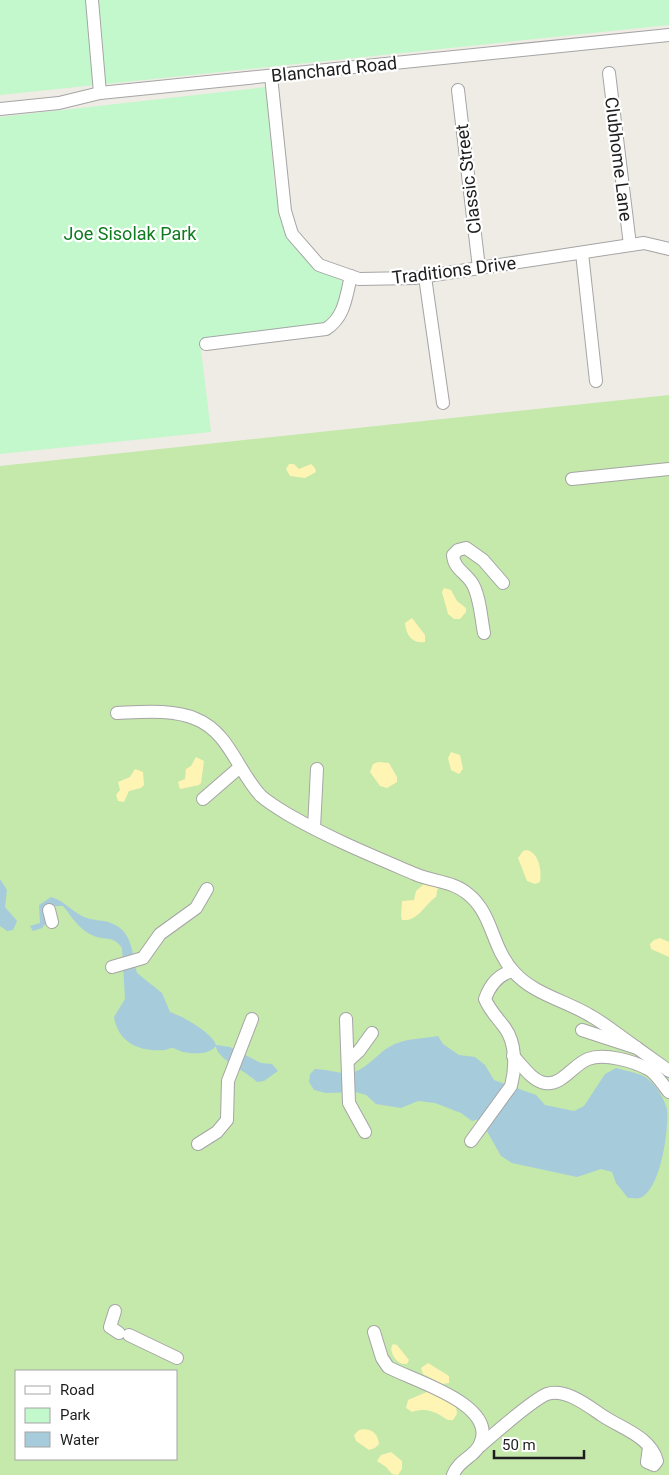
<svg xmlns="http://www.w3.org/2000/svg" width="669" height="1475" font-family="Roboto,sans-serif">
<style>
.grass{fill:#c5e8ab;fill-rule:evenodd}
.sand{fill:#fef4b4}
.park{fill:#c2f8cb}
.water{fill:#a6ccdc}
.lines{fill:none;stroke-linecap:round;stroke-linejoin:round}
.minor-casing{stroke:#a5a5a5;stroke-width:14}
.minor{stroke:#fff;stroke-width:12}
.labels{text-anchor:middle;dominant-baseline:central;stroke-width:4.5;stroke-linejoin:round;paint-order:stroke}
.street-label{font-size:18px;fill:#1e1e1e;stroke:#fff}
.park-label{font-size:18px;fill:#0e7b1f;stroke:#fff}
</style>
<rect width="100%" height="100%" fill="#efece5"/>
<path class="grass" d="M669,395V1475H0V466ZM16,1371H176V1459H16Z"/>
<g class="sand">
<path d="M289,464H294L299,469L311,464L315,468L316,472L305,478L290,476L286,469Z"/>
<path d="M444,588L451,590L457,601L466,608V612L460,619H454L448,614L442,592Z"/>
<path d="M412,618L425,635V642C412,644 406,635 405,623Z"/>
<path d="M451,752L460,755L463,769L459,774L451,770L448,758Z"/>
<path d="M196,757L204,761L201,783L199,785L180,789L178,782L185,779L186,769L191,766Z"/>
<path d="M378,762L389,763L397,777V782L387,788L380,786L370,772L373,764Z"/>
<path d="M135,769L143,772L144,785L141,788L129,791L124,802L118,801L116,795L120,790L118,782L130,777Z"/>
<path d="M527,850C539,853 542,871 540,882L535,884L527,881L518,858L523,851Z"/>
<path d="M424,884L438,887L436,897C425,904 418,922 402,920L401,916L402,901L414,900L416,891Z"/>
<path d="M660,938L669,942V957L651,949L650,944L654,940Z"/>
<path d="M393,1344L397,1345L409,1360L407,1364C398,1365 392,1357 391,1348Z"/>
<path d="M428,1363L449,1376V1383L442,1384L423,1374L421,1368Z"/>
<path d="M429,1391L443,1396L456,1406L457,1414L453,1420H448C435,1412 428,1407 412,1412L406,1408L408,1400Z"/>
<path d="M359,1430C370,1427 378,1433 379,1444L375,1448L369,1450L356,1441L354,1435Z"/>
<path d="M391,1452L402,1461V1469L398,1475L392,1474L386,1467L377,1461L381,1455Z"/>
</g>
<g class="park">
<path d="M0,0H669V25L0,95Z"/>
<path d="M266,87L275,190L292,240L318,268L342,281C348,303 330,320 313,329L200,341L211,432L0,454V117Z"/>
</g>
<g class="water">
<path d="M0,879L7,890L5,907L17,921L13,930L7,931L0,926Z"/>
<path d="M51,897C65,901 72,912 84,917C94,921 103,920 111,923C133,931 132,954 137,973L162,993L170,1012C182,1016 213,1033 216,1045L230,1047L261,1063L272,1064L278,1071L264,1081L257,1082C248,1072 216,1059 216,1046C209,1055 194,1054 183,1052C179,1051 175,1048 172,1048C169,1048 167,1050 164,1050C140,1052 118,1043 114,1017L125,999L122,948C113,935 106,941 94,936C79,930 73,918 63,906H48L44,916L46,923L42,928L33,931L30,926L40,923L39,905Z"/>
<path d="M438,1036L443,1044L459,1055L475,1057L485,1065L494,1080L536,1095L545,1105L574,1111L584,1106L605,1074L616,1068C626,1071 642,1073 649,1080C657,1086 664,1099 667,1109C669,1129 661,1190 640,1198C637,1199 631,1198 628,1198L616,1183L612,1172L601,1169L577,1177L512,1163L501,1156L480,1119L472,1121L461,1113L435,1103L418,1101L401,1108L376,1104L366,1095L356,1092L326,1093L314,1090L309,1082L310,1074L315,1069C326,1069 340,1074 350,1073C365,1071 377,1054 389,1047C404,1038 421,1039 438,1036Z"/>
</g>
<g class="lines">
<defs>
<g id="minor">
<path d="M92,0L100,93"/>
<path d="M609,73L630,245"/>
<path d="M271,76L285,211L292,234L319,265L359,279L414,278L644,243L669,249"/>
<path d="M458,90L479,268"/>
<path d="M0,109L59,103L100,93L669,35"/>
<path d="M582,253L596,381"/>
<path d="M425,277L443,403"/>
<path d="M206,344L326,329C345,317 346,296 351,276"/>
<path d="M572,479L669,469"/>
<path d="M484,633C481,618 480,596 472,583C465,572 454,569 453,555L458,550L466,548L483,560L503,583"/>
<path d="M117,713C142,712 173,709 196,719C229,732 238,772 261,796C269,803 279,809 289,815C329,838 373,856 415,874C433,882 453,881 468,894C493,914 491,946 513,971C534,995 565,1000 591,1016C607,1025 622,1038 637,1048"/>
<path d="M203,799L240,767"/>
<path d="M314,828L317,769"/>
<path d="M49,910L52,922"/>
<path d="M112,967L143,958L160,934L196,908L207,889"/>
<path d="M346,1019L349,1103L365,1132"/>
<path d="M582,1030L637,1048L669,1071"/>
<path d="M513,1056C522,1065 532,1081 545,1083C562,1086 574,1064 588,1059C605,1053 633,1061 648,1069C656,1073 663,1085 669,1092"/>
<path d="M348,1061L359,1051L372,1033"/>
<path d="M471,1141L511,1086C516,1068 516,1043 505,1028C497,1017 490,1011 485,999C490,985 498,974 513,971"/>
<path d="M198,1144L217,1132L227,1120L228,1081L252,1019"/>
<path d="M115,1311L110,1327L119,1333"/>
<path d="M374,1332L382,1358L388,1367C411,1380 499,1404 480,1444C475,1457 458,1460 453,1475"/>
<path d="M129,1335L177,1358"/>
<path d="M480,1446C494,1434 532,1400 547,1394C566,1388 588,1406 603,1416C621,1428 651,1437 657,1461L654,1465L647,1462L649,1447"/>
</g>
</defs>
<use href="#minor" class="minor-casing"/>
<use href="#minor" class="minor"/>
</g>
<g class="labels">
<g class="street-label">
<text transform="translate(334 69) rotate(-6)">Blanchard Road</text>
<text transform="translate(619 159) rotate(83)">Clubhome Lane</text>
<text transform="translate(468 179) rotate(-97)">Classic Street</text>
<text transform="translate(454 270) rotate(-7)">Traditions Drive</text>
</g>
<g class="park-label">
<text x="130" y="233">Joe Sisolak Park</text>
</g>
</g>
<rect x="15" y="1370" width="162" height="90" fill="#ffffff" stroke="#a5a5a5"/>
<rect x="25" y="1386" width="25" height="8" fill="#ffffff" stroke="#a5a5a5"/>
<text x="60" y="1395" font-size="15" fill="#1e1e1e">Road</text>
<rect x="25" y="1408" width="25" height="15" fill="#c2f8cb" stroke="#a5a5a5"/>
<text x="60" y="1420" font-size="15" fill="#1e1e1e">Park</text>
<rect x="25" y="1432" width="25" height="15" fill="#a6ccdc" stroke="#a5a5a5"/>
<text x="60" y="1445" font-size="15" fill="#1e1e1e">Water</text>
<path d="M494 1450v8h90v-8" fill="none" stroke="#1e1e1e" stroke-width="2.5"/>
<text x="502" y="1450" font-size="15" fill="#1e1e1e" stroke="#ffffff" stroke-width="4" paint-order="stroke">50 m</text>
</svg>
